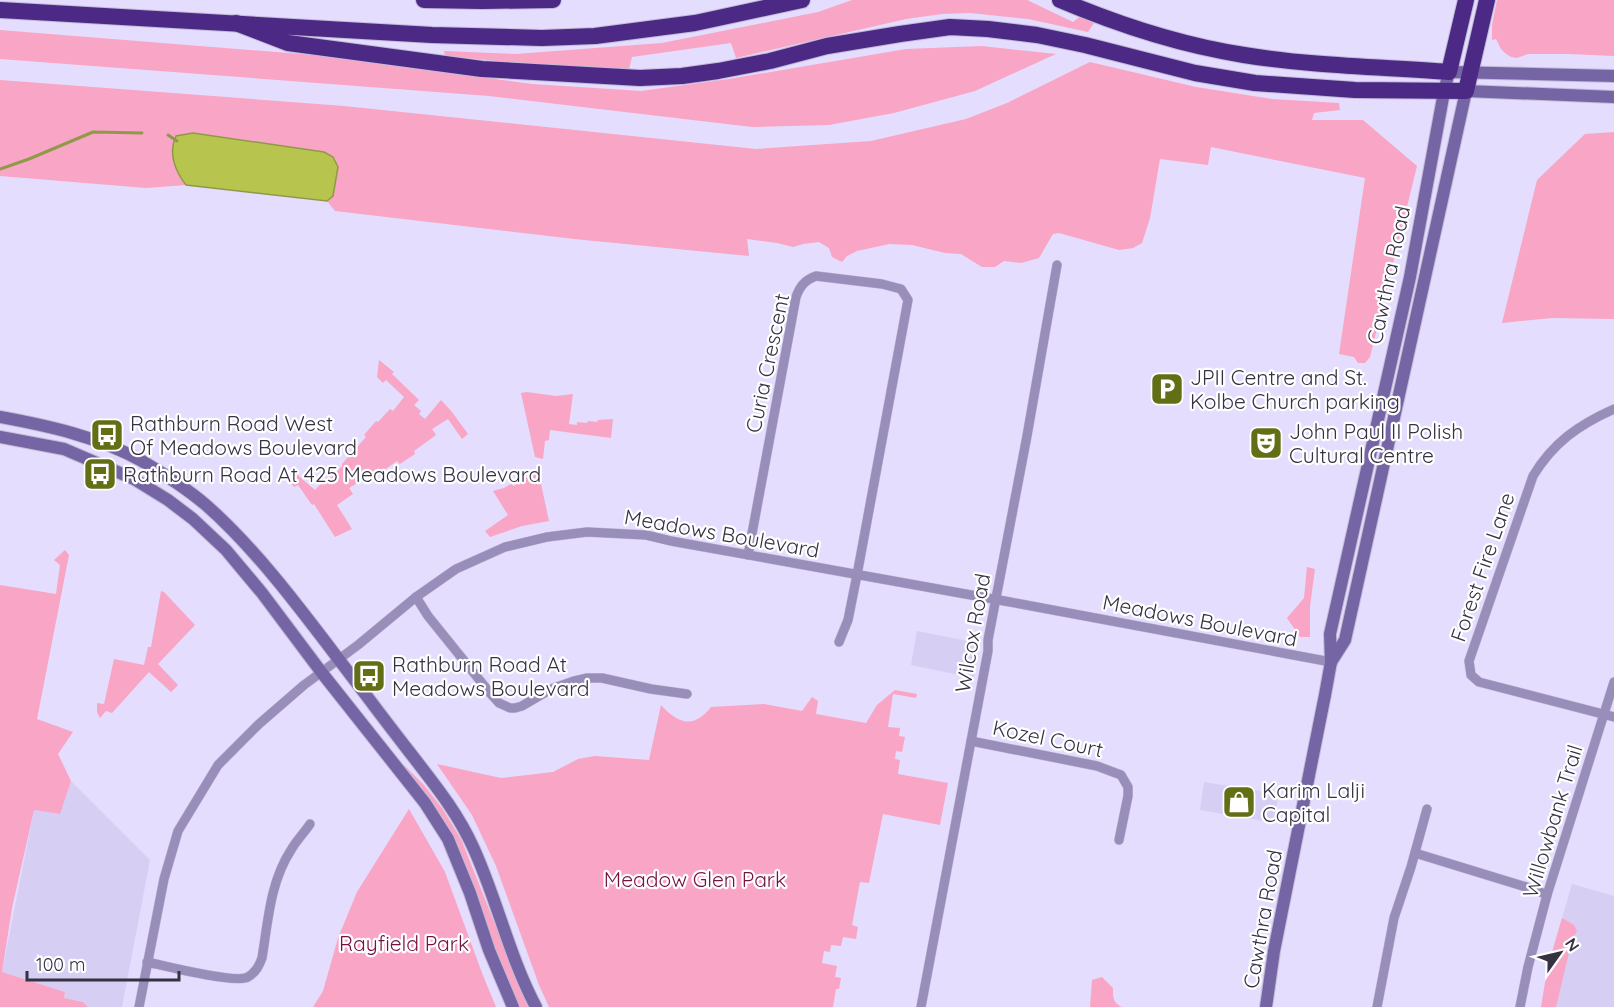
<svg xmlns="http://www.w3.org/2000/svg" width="1614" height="1007" font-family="Quicksand,sans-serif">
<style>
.built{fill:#d7cef4}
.green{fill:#f9a5c5}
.water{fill:#b7c54e;stroke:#90994a;stroke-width:1.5}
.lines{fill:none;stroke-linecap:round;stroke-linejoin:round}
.stream{stroke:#90994a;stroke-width:3}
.street-casing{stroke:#c1bbd7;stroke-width:10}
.secondary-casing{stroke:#c1bbd7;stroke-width:14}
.highway-casing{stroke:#c1bbd7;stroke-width:18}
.street{stroke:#998eba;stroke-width:9}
.secondary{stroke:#7665a4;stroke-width:12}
.highway{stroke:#4b2984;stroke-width:16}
.labels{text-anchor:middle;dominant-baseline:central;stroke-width:4.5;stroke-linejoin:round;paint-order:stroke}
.street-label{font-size:21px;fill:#353241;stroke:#fff}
.poi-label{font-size:21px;fill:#353241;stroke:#fff;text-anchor:start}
.park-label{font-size:21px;fill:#751245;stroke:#fff}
</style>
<rect width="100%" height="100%" fill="#e4ddfd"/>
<g class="built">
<path d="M917,631L978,643L974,678L911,665Z"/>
<path d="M71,781L150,860L122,1007H88L83,1002L64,998L65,992L2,972L34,810L59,814Z"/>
<path d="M1204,782L1278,794L1275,823L1200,810Z"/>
<path d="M1572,884L1614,896V1007H1541L1548,966Z"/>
</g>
<g class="green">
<path d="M852,0H1027L1073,22L1081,16L1094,23L1088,32L1028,19L970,13L942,14L906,19L736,58L731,43L632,57L629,69L572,68L445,56L444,51L516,54L662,43L818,12Z"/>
<path d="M1497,0H1614V56L1569,54H1528L1517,58L1511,57L1505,53L1501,49L1496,39L1492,40V25Z"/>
<path d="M0,30L314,55L532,84L641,91L729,79L906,49L982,46L1056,54L975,91L894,113L829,125L752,127L489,96L0,59Z"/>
<path d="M1090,62L1196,87L1272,99L1339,103L1340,110L1314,113L1312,120H1363L1417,166L1370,357L1365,363H1358L1354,357L1339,354L1365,178L1211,147L1208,165L1160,159L1150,218L1142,243L1133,248L1119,250L1059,233L1053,234L1039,258L1021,263L1004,261L995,267H982L961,254L945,253L912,245L889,244L857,251L847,256L842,262L832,257L829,248L819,242L803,244L793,247L777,243L747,239L749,256L574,239L335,211L327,201L333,196L324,152L193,133L181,136V179L186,185L146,188L0,176V80L344,106L756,149L871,141L966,119L1007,103Z"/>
<path d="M1614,132V319L1552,318L1502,323L1537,180L1585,134Z"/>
<path d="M379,360L394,372L392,374L419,400L414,405L421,411L419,414L425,419L441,400L452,412L468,434L462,439L448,419L432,429L436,435L414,451L415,454L400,464L397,461L367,482L364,479L349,488L353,494L337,505L352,529L335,537L314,504L312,505L298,485L294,487L288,479L294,472L315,490L327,477L330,479L342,466V464L366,437L364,435L376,421L378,422L390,409L393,411L404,397L386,380L383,383L377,377Z"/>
<path d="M527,392L556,396L573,394L569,424L577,425V422L587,423L588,421L597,422L598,420L613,419L611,438L550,430L549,440L545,441L543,459L535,457L521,393Z"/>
<path d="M538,470L549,521L522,526L490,537L485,531L508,515L493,491L504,488L511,484L514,486Z"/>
<path d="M65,550L69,555L37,719L73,732L58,754L71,781L60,814L34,810L12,908L2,972L65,992L64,998L83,1002L88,1007H0V585L56,594L60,565L54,560Z"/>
<path d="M1307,567L1315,569L1310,606V637H1300L1287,618L1304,598Z"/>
<path d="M161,591L164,592L195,625L158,664L178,685L171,692L149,672L112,713L106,711L100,718L97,712V703L104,704L114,659L144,665L148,647H151Z"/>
<path d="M895,690L917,694L916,698L893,694L888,727L900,728L899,736L905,737L902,752L896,751L895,759L900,760L898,774L948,783L940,825L883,814L869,883L860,882L852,925L858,927L856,939L843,937L841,946L831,945L830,952L824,951L822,963L837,966L835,977L841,978L839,989H836L833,1007H549L539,985L496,866L472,815L437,764L501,778L553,772L578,759L595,756L649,760L661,705C678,724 694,729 711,707L764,704L802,711L812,697L818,701L816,714L866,723L877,705Z"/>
<path d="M401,762L424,785L442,808L461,839L528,1007H519L430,802Z"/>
<path d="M409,809L445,872L482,973L496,1007H313L323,991L338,938L357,892Z"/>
<path d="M1562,918L1574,925L1577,931L1572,940L1556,1007H1541L1548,966Z"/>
<path d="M1102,977L1113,988C1113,998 1113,1003 1122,1007H1090L1092,980Z"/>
</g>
<path class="water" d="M193,133L324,152L333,157L338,167L333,196L327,201L186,185C175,171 168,153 176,136Z"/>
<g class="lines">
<g class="stream">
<path d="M168,135L177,141"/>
<path d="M0,169L29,159L93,132L142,133"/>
</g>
<defs>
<g id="street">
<path d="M1614,409C1578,425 1553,443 1533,476L1469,661L1471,675L1479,682L1614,717"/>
<path d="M748,555L796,297C800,286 805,280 816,276L882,284L901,289L908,300L857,575L848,620L839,642"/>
<path d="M416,597L428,616L490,693L499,703L510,708H515L522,706L551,689L574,681L587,678H602L651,689L687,694"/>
<path d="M971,741L1097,766L1121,775L1128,787V796L1119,840"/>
<path d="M1415,853L1536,890L1547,895"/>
<path d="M147,962C165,966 235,984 248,977C256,972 259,966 262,958C268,922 270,882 291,850C296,841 304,833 310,824"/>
<path d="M139,1007L164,879L178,831L218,765L259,724L304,685L358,645L416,597L456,569L505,547L547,537L587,532L646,535L671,541L1010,602L1331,662"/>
<path d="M921,1007L988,651V640L1027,436L1057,265"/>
<path d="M1377,1007L1394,918L1411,867L1427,809"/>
<path d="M1520,1007L1528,967L1547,895L1614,682"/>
</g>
<g id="secondary">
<path d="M0,417C49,426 99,437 142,461C164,474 186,488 206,505C266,558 317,632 366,695C383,718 401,741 418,763C439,790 459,816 473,847C497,899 509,956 536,1007"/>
<path d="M0,437L64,449L134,479L168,500L193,519L226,550L262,593L322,673L425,803L448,839L470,893L489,950L513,1007"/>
<path d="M1331,662L1345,640L1466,91L1614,97"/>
<path d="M1266,1007L1274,951L1325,695L1331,662L1330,634L1410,277L1444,92L1449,72L1614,76"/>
</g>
<g id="highway">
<path d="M424,0L482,1L553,0"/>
<path d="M1060,0C1119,25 1180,45 1244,55C1311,66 1381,67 1449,72L1466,0"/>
<path d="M0,10L432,35L542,38L595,36L695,23L802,0"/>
<path d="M236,23L288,43L482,69L640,78L682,76L718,71L770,61L827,46L900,34L950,27L988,29L1037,35L1085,45L1195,73L1255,83L1355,90L1466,91L1487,0"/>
</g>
</defs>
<use href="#street" class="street-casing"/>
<use href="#secondary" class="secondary-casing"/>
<use href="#highway" class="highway-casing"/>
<use href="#street" class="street"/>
<use href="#secondary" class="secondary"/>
<use href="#highway" class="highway"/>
</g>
<defs>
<symbol id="parking-square" viewBox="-11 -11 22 22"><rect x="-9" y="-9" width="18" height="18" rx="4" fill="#646e15" stroke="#fff"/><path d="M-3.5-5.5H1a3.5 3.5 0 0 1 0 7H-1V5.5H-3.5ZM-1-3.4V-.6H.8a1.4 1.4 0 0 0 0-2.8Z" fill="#fff"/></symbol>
<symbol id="bus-square" viewBox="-11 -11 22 22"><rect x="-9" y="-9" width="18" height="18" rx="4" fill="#646e15" stroke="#fff"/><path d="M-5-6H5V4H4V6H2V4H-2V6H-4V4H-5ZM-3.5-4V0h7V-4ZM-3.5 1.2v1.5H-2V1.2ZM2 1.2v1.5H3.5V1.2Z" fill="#fff"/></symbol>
<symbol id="theatre-square" viewBox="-11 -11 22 22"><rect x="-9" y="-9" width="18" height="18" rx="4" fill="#646e15" stroke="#fff"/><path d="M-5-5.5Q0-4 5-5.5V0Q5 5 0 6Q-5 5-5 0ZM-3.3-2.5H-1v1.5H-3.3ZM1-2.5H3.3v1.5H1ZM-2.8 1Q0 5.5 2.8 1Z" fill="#fff"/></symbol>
<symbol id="shop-square" viewBox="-11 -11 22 22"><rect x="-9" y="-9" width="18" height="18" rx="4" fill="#646e15" stroke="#fff"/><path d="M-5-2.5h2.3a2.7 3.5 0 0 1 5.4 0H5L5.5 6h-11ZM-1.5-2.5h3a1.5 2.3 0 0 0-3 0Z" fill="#fff"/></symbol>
</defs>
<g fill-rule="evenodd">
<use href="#parking-square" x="1148" y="370" width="38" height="38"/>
<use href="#bus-square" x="88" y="416" width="38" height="38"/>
<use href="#theatre-square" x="1247" y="424" width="38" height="38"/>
<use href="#bus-square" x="81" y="455" width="38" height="38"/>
<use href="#bus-square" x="350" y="657" width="38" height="38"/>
<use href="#shop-square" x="1220" y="783" width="38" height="38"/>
</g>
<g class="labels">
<g class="street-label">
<text transform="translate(1388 275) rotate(-78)">Cawthra Road</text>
<text transform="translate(767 363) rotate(-78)">Curia Crescent</text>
<text transform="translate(722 533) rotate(10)">Meadows Boulevard</text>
<text transform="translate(1482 567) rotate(-71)">Forest Fire Lane</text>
<text transform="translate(1200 620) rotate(11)">Meadows Boulevard</text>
<text transform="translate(972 633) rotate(-80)">Wilcox Road</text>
<text transform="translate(1048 738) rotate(12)">Kozel Court</text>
<text transform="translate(1552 821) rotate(-73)">Willowbank Trail</text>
<text transform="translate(1262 919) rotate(-80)">Cawthra Road</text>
</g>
<g class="poi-label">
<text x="1190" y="377">JPII Centre and St.<tspan x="1190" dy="24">Kolbe Church parking</tspan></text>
<text x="130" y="423">Rathburn Road West<tspan x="130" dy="24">Of Meadows Boulevard</tspan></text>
<text x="1289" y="431">John Paul II Polish<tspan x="1289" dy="24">Cultural Centre</tspan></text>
<text x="123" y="474">Rathburn Road At 425 Meadows Boulevard</text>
<text x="392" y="664">Rathburn Road At<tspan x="392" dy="24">Meadows Boulevard</tspan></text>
<text x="1262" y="790">Karim Lalji<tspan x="1262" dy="24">Capital</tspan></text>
</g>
<g class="park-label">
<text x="695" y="879">Meadow Glen Park</text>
<text x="404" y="943">Rayfield Park</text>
</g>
</g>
<g transform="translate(1560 953) rotate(56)" stroke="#ffffff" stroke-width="4.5" paint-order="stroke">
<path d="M0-4.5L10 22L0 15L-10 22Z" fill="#353241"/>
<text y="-9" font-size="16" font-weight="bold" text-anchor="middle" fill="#353241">N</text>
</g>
<path d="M27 971v9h152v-9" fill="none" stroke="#353241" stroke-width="3"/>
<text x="36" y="971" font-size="18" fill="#353241" stroke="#ffffff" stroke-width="4.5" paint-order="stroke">100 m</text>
</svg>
